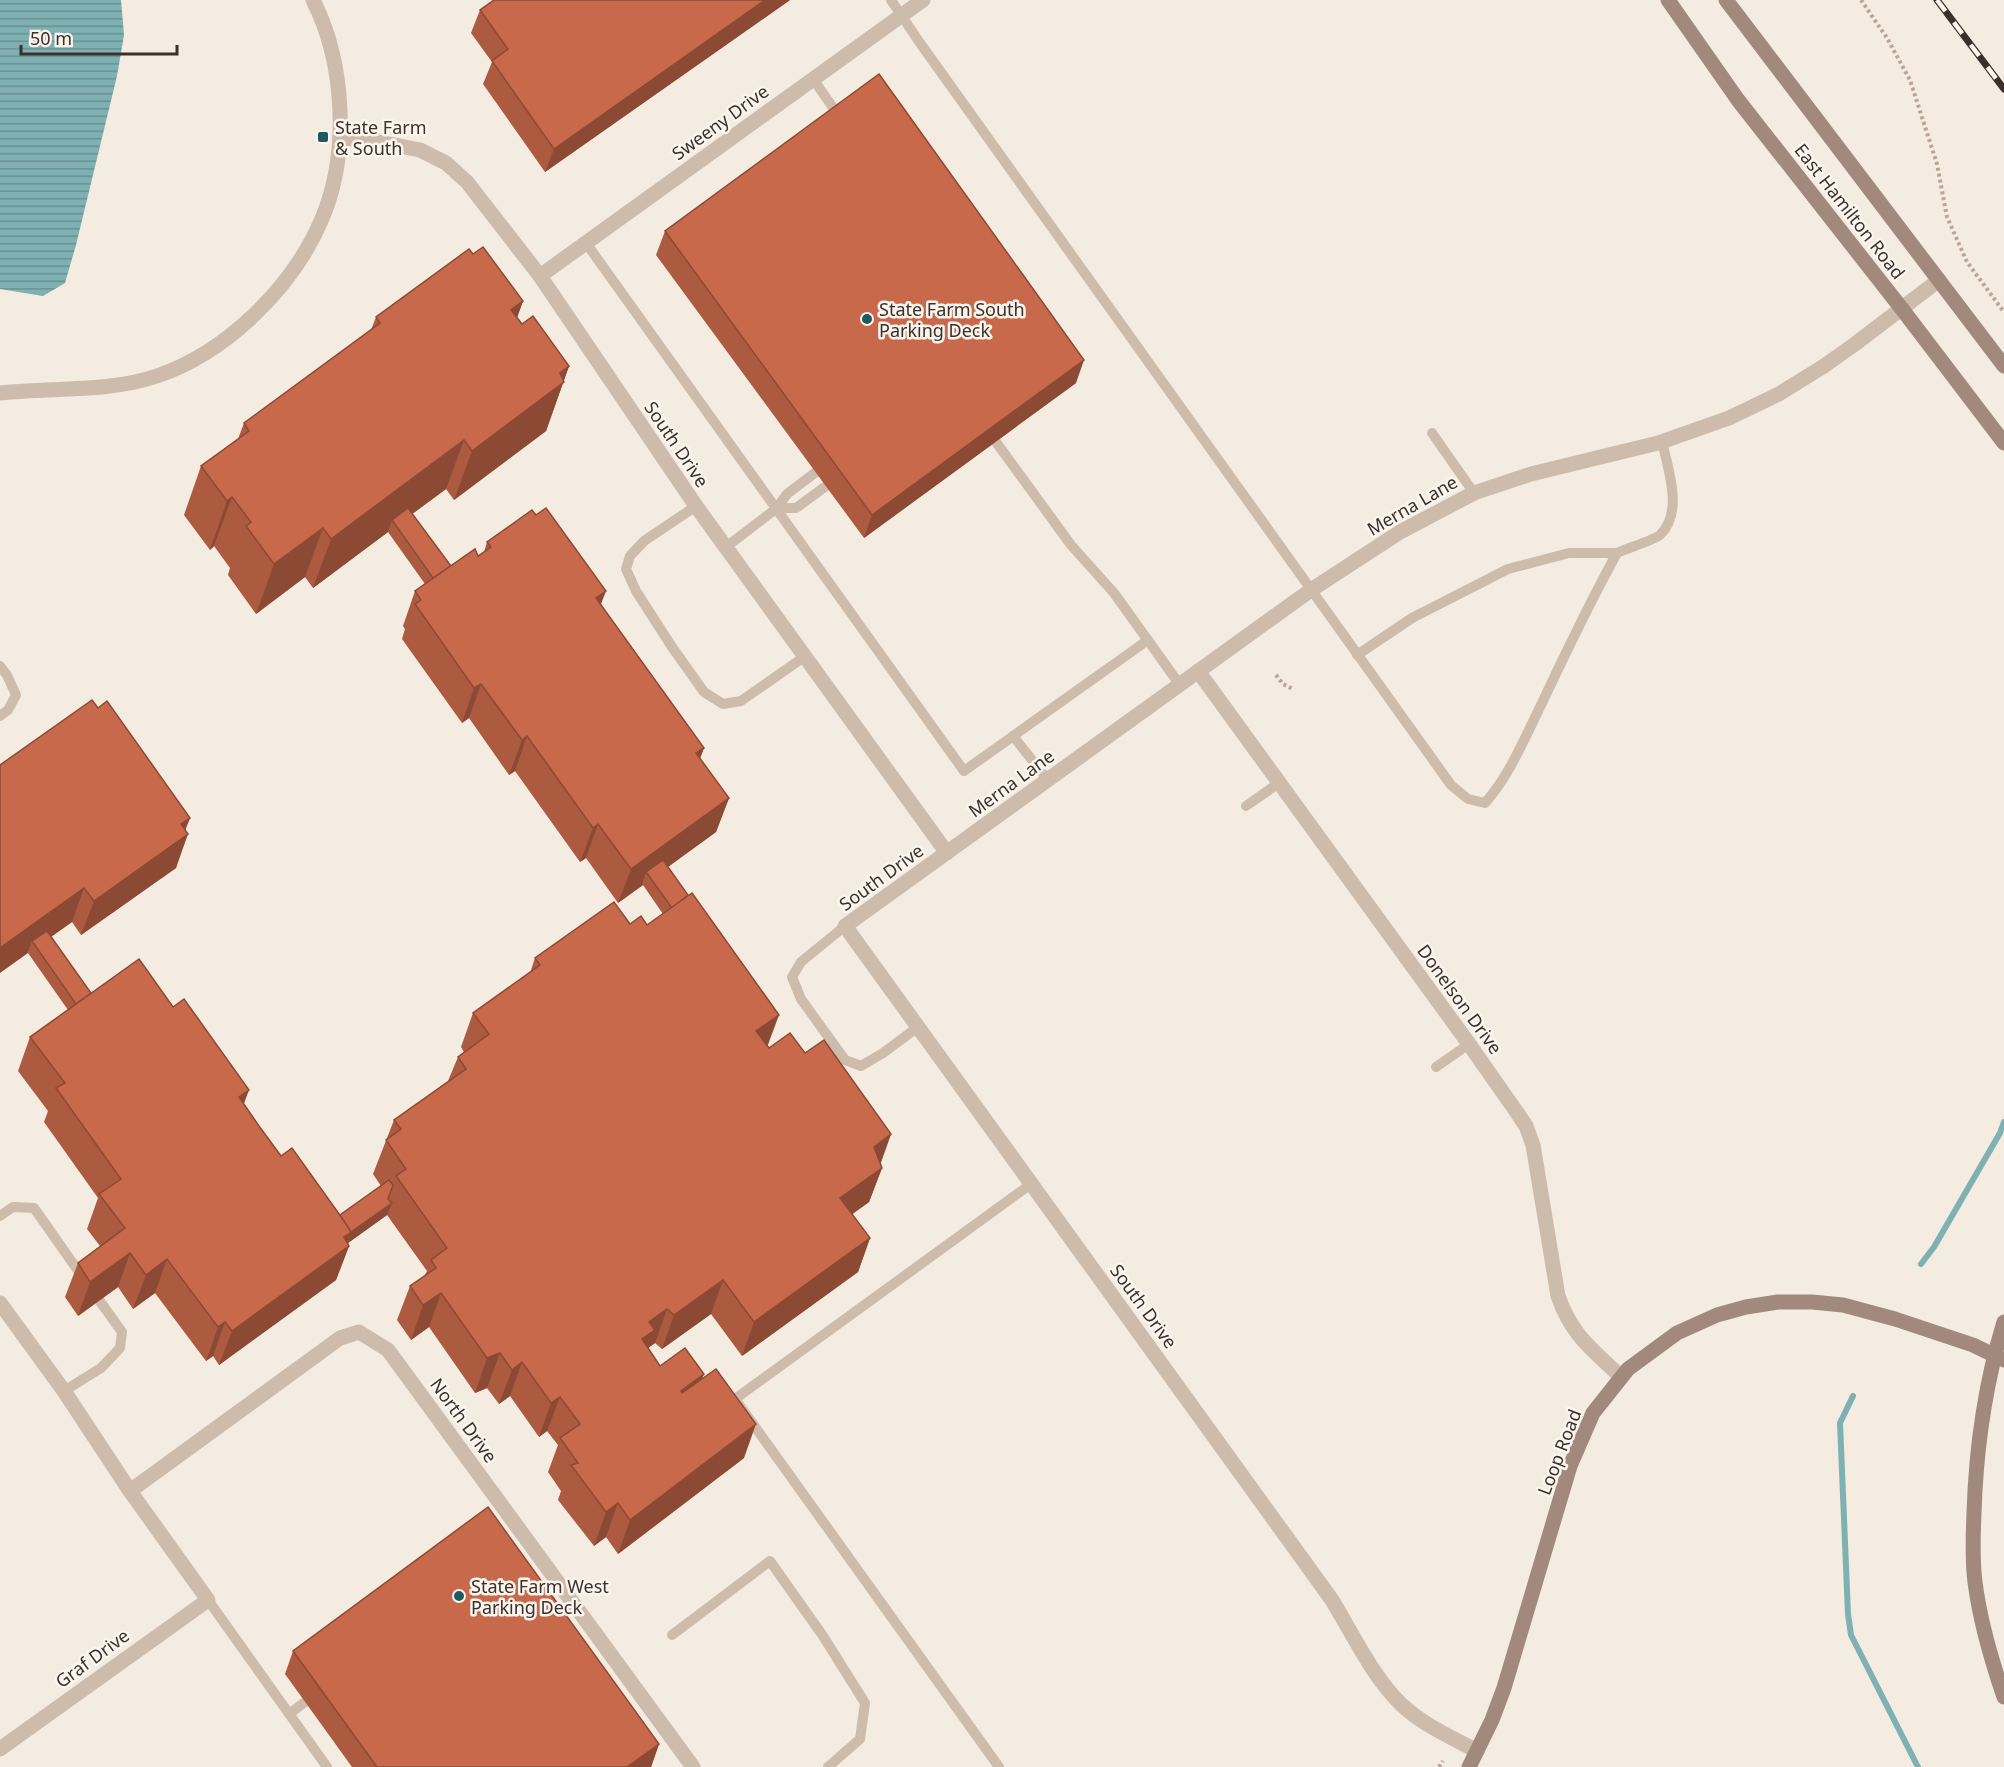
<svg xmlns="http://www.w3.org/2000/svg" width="2004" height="1767" font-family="'Noto Sans',sans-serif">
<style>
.water{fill:url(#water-rules)}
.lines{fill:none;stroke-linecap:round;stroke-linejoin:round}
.stream{stroke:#7fb0b2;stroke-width:6}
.path{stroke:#b9a596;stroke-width:4;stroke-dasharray:3 3;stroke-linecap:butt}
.lane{stroke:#cdbbac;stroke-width:10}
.street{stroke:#cdbbac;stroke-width:15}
.secondary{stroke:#a18a7d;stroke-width:15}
.rail-casing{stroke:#3b302b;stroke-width:7}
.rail{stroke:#fbf5ee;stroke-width:4.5;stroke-dasharray:14;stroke-linecap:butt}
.wall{fill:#ac5a40}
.shaded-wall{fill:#8c4a34}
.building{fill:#c8694b;stroke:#8c4a34;stroke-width:1.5}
.poi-dot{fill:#1f5a5e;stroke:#fbf5ee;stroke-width:2}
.labels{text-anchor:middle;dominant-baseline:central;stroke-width:5;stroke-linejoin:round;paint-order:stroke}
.street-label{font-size:18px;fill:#3b302b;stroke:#fbf5ee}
.poi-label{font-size:18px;fill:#3b302b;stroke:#fbf5ee;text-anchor:start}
</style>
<defs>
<pattern id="water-rules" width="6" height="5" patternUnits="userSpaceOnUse" patternTransform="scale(1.5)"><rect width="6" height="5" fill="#7fb0b2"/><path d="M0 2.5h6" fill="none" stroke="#699091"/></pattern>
</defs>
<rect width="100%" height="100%" fill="#f4ebe1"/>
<path class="water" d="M0,0H121L124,35L117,76L76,245L65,283L43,296L0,289Z"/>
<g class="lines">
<g class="stream">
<path d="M1921,1264L1934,1247L2000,1133L2004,1122"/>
<path d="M1853,1396L1840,1423L1848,1614L1851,1635L1918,1767"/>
</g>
<g class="path">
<path d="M1861,0L1887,38L1910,80L1937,164L1947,217L1967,262L2004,312"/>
<path d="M1276,675L1283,684L1293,689"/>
<path d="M1439,1767L1443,1761"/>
</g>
<g class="lane">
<path d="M891,0L920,43L1451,785L1468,799L1485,803C1510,775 1525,737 1542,703C1566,652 1590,602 1617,553C1625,549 1654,540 1660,535C1684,512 1668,470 1662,441"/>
<path d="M813,79L841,119"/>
<path d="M586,243L964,771L1148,640"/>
<path d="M1432,433L1474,493"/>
<path d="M996,442L1071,545L1114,593L1180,685"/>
<path d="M696,506L644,541L630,556L626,569L636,591L672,647L704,692L723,704L741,701L804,657"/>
<path d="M777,508H796L826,486"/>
<path d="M726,547L777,508L787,494L816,472"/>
<path d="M1357,655L1412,618L1508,569L1569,553H1617"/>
<path d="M0,666L7,675L16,695L8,710L0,716"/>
<path d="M1013,736L1048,780"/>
<path d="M1246,806L1279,783"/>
<path d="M845,926L801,962L792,977L801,999L845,1060L861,1066L883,1053L918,1027"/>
<path d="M1436,1067L1469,1044"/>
<path d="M0,1216L13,1207L34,1208L84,1279"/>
<path d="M64,1391L101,1368L120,1348L122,1332L99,1300"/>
<path d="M208,1600L327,1767"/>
<path d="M672,1635L770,1561L823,1636L865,1703L860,1739L828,1767"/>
<path d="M289,1714L305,1702"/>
<path d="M999,1767L735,1399L1031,1184"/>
</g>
<g class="street">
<path d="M340,138L369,140L420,150L446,163L467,182L540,276L696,506L947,853"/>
<path d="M540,276L923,0"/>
<path d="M0,393C53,387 106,393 157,376C227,352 292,288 321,221C350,155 345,63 313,0"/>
<path d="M1198,671L1469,1044L1518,1114L1526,1126L1533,1145L1558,1296C1572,1336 1592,1349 1621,1377"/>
<path d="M0,1303L64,1391L130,1491L208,1600L0,1749"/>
<path d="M130,1491L340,1338L359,1332L388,1350L693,1767"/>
<path d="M1477,1751C1451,1737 1423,1725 1402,1705C1374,1679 1352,1633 1332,1600L845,926L1311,590L1400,532L1474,493L1531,474L1658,443L1729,418L1779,394L1824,366L1855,344L1939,280"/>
</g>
<g class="secondary">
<path d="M1668,0L1738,100L1902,309L2004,443"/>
<path d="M1726,0L2004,366"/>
<path d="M2004,1322C1985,1384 1976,1448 1974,1513C1973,1535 1972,1559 1975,1582C1980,1622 1991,1659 2004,1697"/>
<path d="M1469,1767L1492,1720L1504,1688L1570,1466L1593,1413L1628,1369L1677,1333L1717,1315L1746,1307L1778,1302H1812L1843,1305L1895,1319L1973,1345L2004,1360"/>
</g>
<defs>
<path id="rail" d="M1937,0L2004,89"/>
</defs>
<use href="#rail" class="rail-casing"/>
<use href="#rail" class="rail"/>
</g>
<g class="wall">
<path d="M494,0H790L545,172L483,84L492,62L471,33L480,10Z"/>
<path d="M665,231L1076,383L864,538L656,255Z"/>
<path d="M473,254L523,301L517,318L522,324L569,366L546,431L454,500L446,489L412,514L451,566L478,556L484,552L487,542L601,605L704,748L700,758L729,798L716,832L668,867L769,1048L805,1053L891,1134L880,1164L882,1168L869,1202L852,1214L870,1238L858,1272L742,1356L711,1314L662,1349L655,1343L648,1348L660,1366L702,1378L744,1458L618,1554L606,1537L594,1546L558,1500L561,1491L548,1472L558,1445L547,1431L539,1437L510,1396L499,1404L487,1388L475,1393L429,1327L411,1340L397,1320L410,1286L425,1275L427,1271L387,1215L348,1243L349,1246L336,1280L219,1365L213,1356L206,1361L155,1293L133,1309L118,1287L78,1316L65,1297L78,1263L100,1246L87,1229L98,1198L44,1122L48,1111L18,1071L30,1037L68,1010L28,953L98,708L190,818L185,830L176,868L81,935L72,922L51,937L91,993L173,1007L281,1156L340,1215L381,1186L373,1174L394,1120L448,1081L458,1057L464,1052L461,1047L473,1013L530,973L535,958L630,924L647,925L663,914L643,885L618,903L586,858L580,862L515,771L509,775L469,718L462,723L402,639L405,629L403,626L415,591L425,584L388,532L313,588L305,577L256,614L228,575L230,568L214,546L210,550L184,515L201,466L238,439L244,423L371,330L376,317Z"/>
<path d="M293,1651L659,1744L651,1767H352L285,1674Z"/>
</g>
<g class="shaded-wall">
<path d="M765,0H790L545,172L554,149Z"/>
<path d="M523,301L505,350L511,310Z"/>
<path d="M1084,360L1076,383L864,538L872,515Z"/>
<path d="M569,366L546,431L454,500L472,451L560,373Z"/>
<path d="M464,440L446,489L396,526L392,520L388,532L313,588L331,539Z"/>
<path d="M232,497L214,546L210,550L227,501Z"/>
<path d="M323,528L305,577L256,614L274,564Z"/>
<path d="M606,591L593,625L596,598Z"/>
<path d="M481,684L469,718L462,723L474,688Z"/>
<path d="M527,736L515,771L509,775L522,740Z"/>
<path d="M704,748L691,782L696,753Z"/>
<path d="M729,798L716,832L651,879L646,872L642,884L643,885L618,903L631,869Z"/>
<path d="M190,818L182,838L188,834L176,868L81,935L94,901L181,824Z"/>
<path d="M598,824L586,858L580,862L593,828Z"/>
<path d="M84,888L72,922L36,947L32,941L28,953L0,973V948Z"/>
<path d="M779,1015L766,1050L756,1031Z"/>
<path d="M249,1090L236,1125L239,1097Z"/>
<path d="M891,1134L879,1168L874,1147Z"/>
<path d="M882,1168L869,1202L828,1232L840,1198Z"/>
<path d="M392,1203L387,1215L348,1243L346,1248L349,1246L336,1280L219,1365L232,1331L335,1243Z"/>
<path d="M870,1238L858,1272L742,1356L754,1322Z"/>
<path d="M130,1253L118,1287L78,1316L90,1282Z"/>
<path d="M167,1259L155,1293L133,1309L146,1275Z"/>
<path d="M723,1280L711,1314L662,1349L674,1315Z"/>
<path d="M441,1293L429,1327L411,1340L423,1305Z"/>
<path d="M667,1309L655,1343L648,1348L629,1373L649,1322Z"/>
<path d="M225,1322L213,1356L206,1361L218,1327Z"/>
<path d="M500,1353L487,1388L475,1393L487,1358Z"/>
<path d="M522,1362L510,1396L499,1404L512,1370Z"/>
<path d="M704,1374L691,1409L681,1391Z"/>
<path d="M560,1397L547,1431L539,1437L551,1403Z"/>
<path d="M756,1424L744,1458L618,1554L630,1520Z"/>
<path d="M618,1503L606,1537L594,1546L606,1512Z"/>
<path d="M659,1744L651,1767H627Z"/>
</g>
<g class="building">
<path d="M494,0H765L554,149L492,61L508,49L480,10Z"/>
<path d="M879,74L1084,360L872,515L665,231Z"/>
<path d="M483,247L523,301L511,310L522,324L533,316L569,366L560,373L564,382L472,451L464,440L331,539L323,528L274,564L246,526L251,522L232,497L227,501L201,466L249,431L244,423L380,323L376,317L469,249L473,254Z"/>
<path d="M408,508L451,566L433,578L392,520Z"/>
<path d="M546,508L606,591L596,598L704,748L696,753L729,798L631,869L598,824L593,828L527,736L522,740L481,684L474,688L415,604L421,600L415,591L475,549L478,556L491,547L487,542L532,510L536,515Z"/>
<path d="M92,700L98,708L107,701L190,818L181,824L188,834L94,901L84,888L0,948V765Z"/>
<path d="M663,860L688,895L672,908L646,872Z"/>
<path d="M692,893L779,1015L756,1031L769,1048L790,1033L805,1053L824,1040L891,1134L874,1147L882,1168L840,1198L870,1238L754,1322L723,1280L674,1315L667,1309L649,1322L655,1330L642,1339L660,1366L685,1348L704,1374L681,1391L682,1393L716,1369L756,1424L630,1520L618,1503L606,1512L571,1465L578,1463L560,1438L580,1424L560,1397L551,1403L522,1362L512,1370L500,1353L487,1358L441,1293L423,1305L410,1286L436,1268L431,1260L447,1248L396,1176L406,1169L386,1140L401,1129L394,1120L466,1069L458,1057L489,1034L473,1013L540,965L535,958L614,902L630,924L641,916L647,925Z"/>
<path d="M47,931L91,993L76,1004L32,941Z"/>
<path d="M139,959L173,1007L184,999L249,1090L239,1097L259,1126L281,1156L292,1148L352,1232L344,1237L349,1246L232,1331L225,1322L218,1327L167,1259L146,1275L130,1253L90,1282L78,1263L125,1228L99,1194L121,1179L56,1088L65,1083L30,1037Z"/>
<path d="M389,1180L393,1185L388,1199L392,1203L351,1232L340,1215Z"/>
<path d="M488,1507L659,1744L627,1767H377L293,1651Z"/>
</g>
<g class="poi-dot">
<rect x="317" y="131" width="12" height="12" rx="3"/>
<circle cx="867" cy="319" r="6"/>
<circle cx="459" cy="1596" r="6"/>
</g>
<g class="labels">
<g class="street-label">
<text transform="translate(720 122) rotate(-36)">Sweeny Drive</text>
<text transform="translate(1850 211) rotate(52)">East Hamilton Road</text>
<text transform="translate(677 444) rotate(56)">South Drive</text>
<text transform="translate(1412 505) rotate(-30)">Merna Lane</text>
<text transform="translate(1011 783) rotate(-36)">Merna Lane</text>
<text transform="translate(881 877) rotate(-36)">South Drive</text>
<text transform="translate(1460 999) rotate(54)">Donelson Drive</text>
<text transform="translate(1144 1306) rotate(54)">South Drive</text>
<text transform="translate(464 1420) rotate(54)">North Drive</text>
<text transform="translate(1559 1452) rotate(-69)">Loop Road</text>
<text transform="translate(92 1658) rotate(-36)">Graf Drive</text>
</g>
<g class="poi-label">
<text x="335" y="127">State Farm<tspan x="335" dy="21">&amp; South</tspan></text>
<text x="879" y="309">State Farm South<tspan x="879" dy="21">Parking Deck</tspan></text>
<text x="471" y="1586">State Farm West<tspan x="471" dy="21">Parking Deck</tspan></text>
</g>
</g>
<path d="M21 45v9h156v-9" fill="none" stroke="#3b302b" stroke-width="3"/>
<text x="30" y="45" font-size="18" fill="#3b302b" stroke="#fbf5ee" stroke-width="4.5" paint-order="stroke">50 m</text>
</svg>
